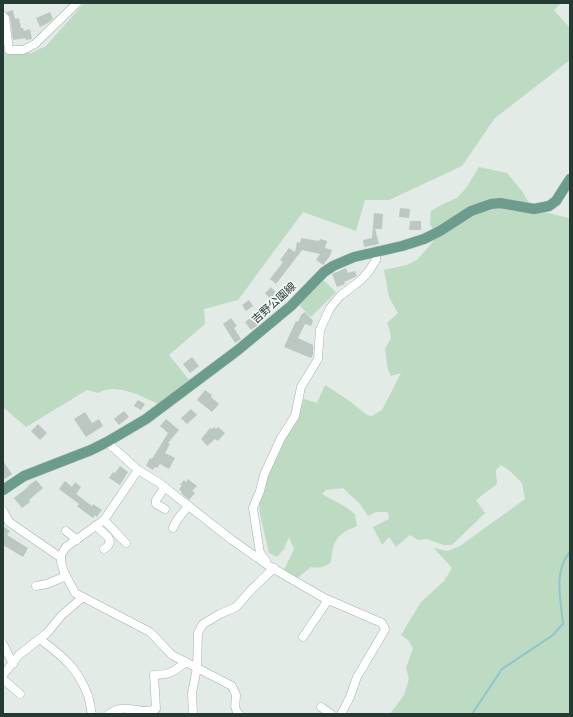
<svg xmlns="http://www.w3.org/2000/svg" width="573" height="717" font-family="'Fira Sans Condensed','Noto Sans JP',sans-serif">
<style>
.green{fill:#bddac3}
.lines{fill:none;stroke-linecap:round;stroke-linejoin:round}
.stream{stroke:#8fc6cb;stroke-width:2}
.building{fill:#bbc8c2}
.minor-casing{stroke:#a5b2ad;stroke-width:9}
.major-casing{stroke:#c2c8c6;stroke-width:11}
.minor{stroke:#fff;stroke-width:8}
.major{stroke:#6b9c8c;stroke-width:10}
.labels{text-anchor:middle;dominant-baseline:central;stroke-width:3.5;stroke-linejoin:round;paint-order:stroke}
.street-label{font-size:11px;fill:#243a33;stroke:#f2f8f5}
</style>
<rect width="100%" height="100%" fill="#e2ebe6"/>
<g class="green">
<path d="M84,3H561L554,10L570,28V60L495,118L462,166L389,200H365L356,231L303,212L238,300L204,309L205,324L169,355L190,381L159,404C140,396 117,382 98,393L87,390L26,427L3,407V52L31,53L46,46Z"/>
<path d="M479,167L507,173L522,191L527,200L537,212C551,212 557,216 570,218V230L569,231L570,239V714H390L404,695L409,679L406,668L413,648L408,640L401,635L421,602L444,581L452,568L434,548L448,551L460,546L525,499L522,483L511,472L501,465L496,470L497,484L476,500L485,513L452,545H444L427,539L418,540L410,535L396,547L389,537L382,545L373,527L389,519L388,512H376L368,516L360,504L343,488L326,490L322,494L346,507L355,514L357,526C337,534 333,539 331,562C325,567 319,569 311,567L296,579L283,572L294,549L289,537L284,549L277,557L269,553L260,514L259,502L265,488L269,467L301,408L304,399L317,403L325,385L348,400L367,415L372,416L382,410L401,373L391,376L388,370L385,349L391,338L390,331L387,323L398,313L389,297L384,270L407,265L417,260L437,237L430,224L431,211L441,205L457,198L466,188Z"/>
<path d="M323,280L336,292L311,317L299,305Z"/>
</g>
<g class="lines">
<path class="stream" d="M472,714L502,669L553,635L563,624C561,600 553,571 570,552"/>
</g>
<g class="building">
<path d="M13,10L15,19L19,18L21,28H23L24,31L30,29L32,39L26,40L25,38L13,40L10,17L6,12Z"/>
<path d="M50,12L53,19L48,23L40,27L36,18Z"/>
<path d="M400,208L410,209L409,218L399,217Z"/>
<path d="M374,213L383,214L382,229H375L379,244L364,247L363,240L372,238Z"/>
<path d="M410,221H421V230H409Z"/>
<path d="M301,238L319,241L320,239L327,241L325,248L332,250L330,256L323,265L316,260L320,254L302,250L276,284L270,279L283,262L280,260L289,248L295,252L297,242L300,243Z"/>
<path d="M346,268L348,273L355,271L357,276L344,282L345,284L337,287L332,274Z"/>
<path d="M271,287L283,301L277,307L265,293Z"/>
<path d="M249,300L253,306L246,311L242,305Z"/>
<path d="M305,312L313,321L311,326L305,324L298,338L313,345V354L311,358L284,347L296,321L298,322L301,315Z"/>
<path d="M254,315L259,324L251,330L245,322Z"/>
<path d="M231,318L237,326L234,328L241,339L235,343L223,324Z"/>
<path d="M192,357L199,366L190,373L183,364Z"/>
<path d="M205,390L212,395L211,397L219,404L212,412L197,400Z"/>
<path d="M138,400L145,404L141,410L134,406Z"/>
<path d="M191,409L197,415L187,424L181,418Z"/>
<path d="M124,411L129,417L119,425L114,419Z"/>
<path d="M85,412L92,423L99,419L103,426L86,437L74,419Z"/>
<path d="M166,419L179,430L168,443L170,444L165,453L175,458L169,469L160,464L157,468L155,467L153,470L146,466L150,458L152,459L168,433L160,426Z"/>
<path d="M38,424L47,433L40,440L31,431Z"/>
<path d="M214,427L216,429L218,427L225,433L218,441L215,439L207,446L201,439L210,428L212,429Z"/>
<path d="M3,461L12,474L5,479L3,476Z"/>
<path d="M120,466L128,472L120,485L109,478L113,472L115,473Z"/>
<path d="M188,479L197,486L192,491L195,493L189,500L181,493L182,492L179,489L182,486L180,485L184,480L186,482Z"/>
<path d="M36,480L43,488L29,500L30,502L22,508L14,498L28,487V486Z"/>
<path d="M65,481L72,487L75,482L81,487L76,494L92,506L93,504L102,510L97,517L95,515L93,518L82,510L77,506L79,504L59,489Z"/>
<path d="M3,526L10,531L7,535L28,548L23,557L3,545Z"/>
</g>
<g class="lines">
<defs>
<g id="minor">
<path d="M3,16L5,18L9,50H23L35,44L77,3"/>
<path d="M107,442L138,470L158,482L232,540L269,566L324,598L382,623L385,629L383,633L357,677L350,697L341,714"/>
<path d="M138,470L104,520L66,547L61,555V562L64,572L75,593L150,632L172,655L232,686C233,689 235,692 236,695C236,703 233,708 239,714"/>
<path d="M165,509L156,504V500L165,487"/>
<path d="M3,511L9,522L57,555L61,556"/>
<path d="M104,520L126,543"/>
<path d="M96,526L108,537L110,542L108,546L104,549"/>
<path d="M173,528L177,520L188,506"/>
<path d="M66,531L77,540"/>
<path d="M266,561L260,553L253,508L260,491L264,475L281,438L295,416L301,387L318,359L320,330L330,308L340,296L361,280L369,271L376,260V251"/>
<path d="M36,586L47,584L66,576"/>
<path d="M303,637L328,600"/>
<path d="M40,639C62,656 76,666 87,693C90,699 90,707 92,714"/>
<path d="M3,644L13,664"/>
<path d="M3,675L19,655L47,633L62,615L83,597"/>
<path d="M3,679L20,694"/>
<path d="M321,707L331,714"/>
<path d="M109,714C122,704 133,711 146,711C149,711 153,710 156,709L154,675C170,675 173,672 186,662"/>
<path d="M193,714L192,693L197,668L198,633L203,624L220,614L236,607L251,590L274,568"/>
</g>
<path id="major" d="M3,490L24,476L91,450L107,442L146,419L238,350L291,306L324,272L333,266L354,257L402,246L424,239L440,231L471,211L491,204L500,203L534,209L549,206L556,201L570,179"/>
</defs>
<use href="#minor" class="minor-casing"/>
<use href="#major" class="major-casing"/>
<use href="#minor" class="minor"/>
<use href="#major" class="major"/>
</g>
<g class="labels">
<g class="street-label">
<text transform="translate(274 303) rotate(-42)">吉野公園線</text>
</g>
</g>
<rect width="573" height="717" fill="none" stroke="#243a33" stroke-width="8"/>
</svg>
